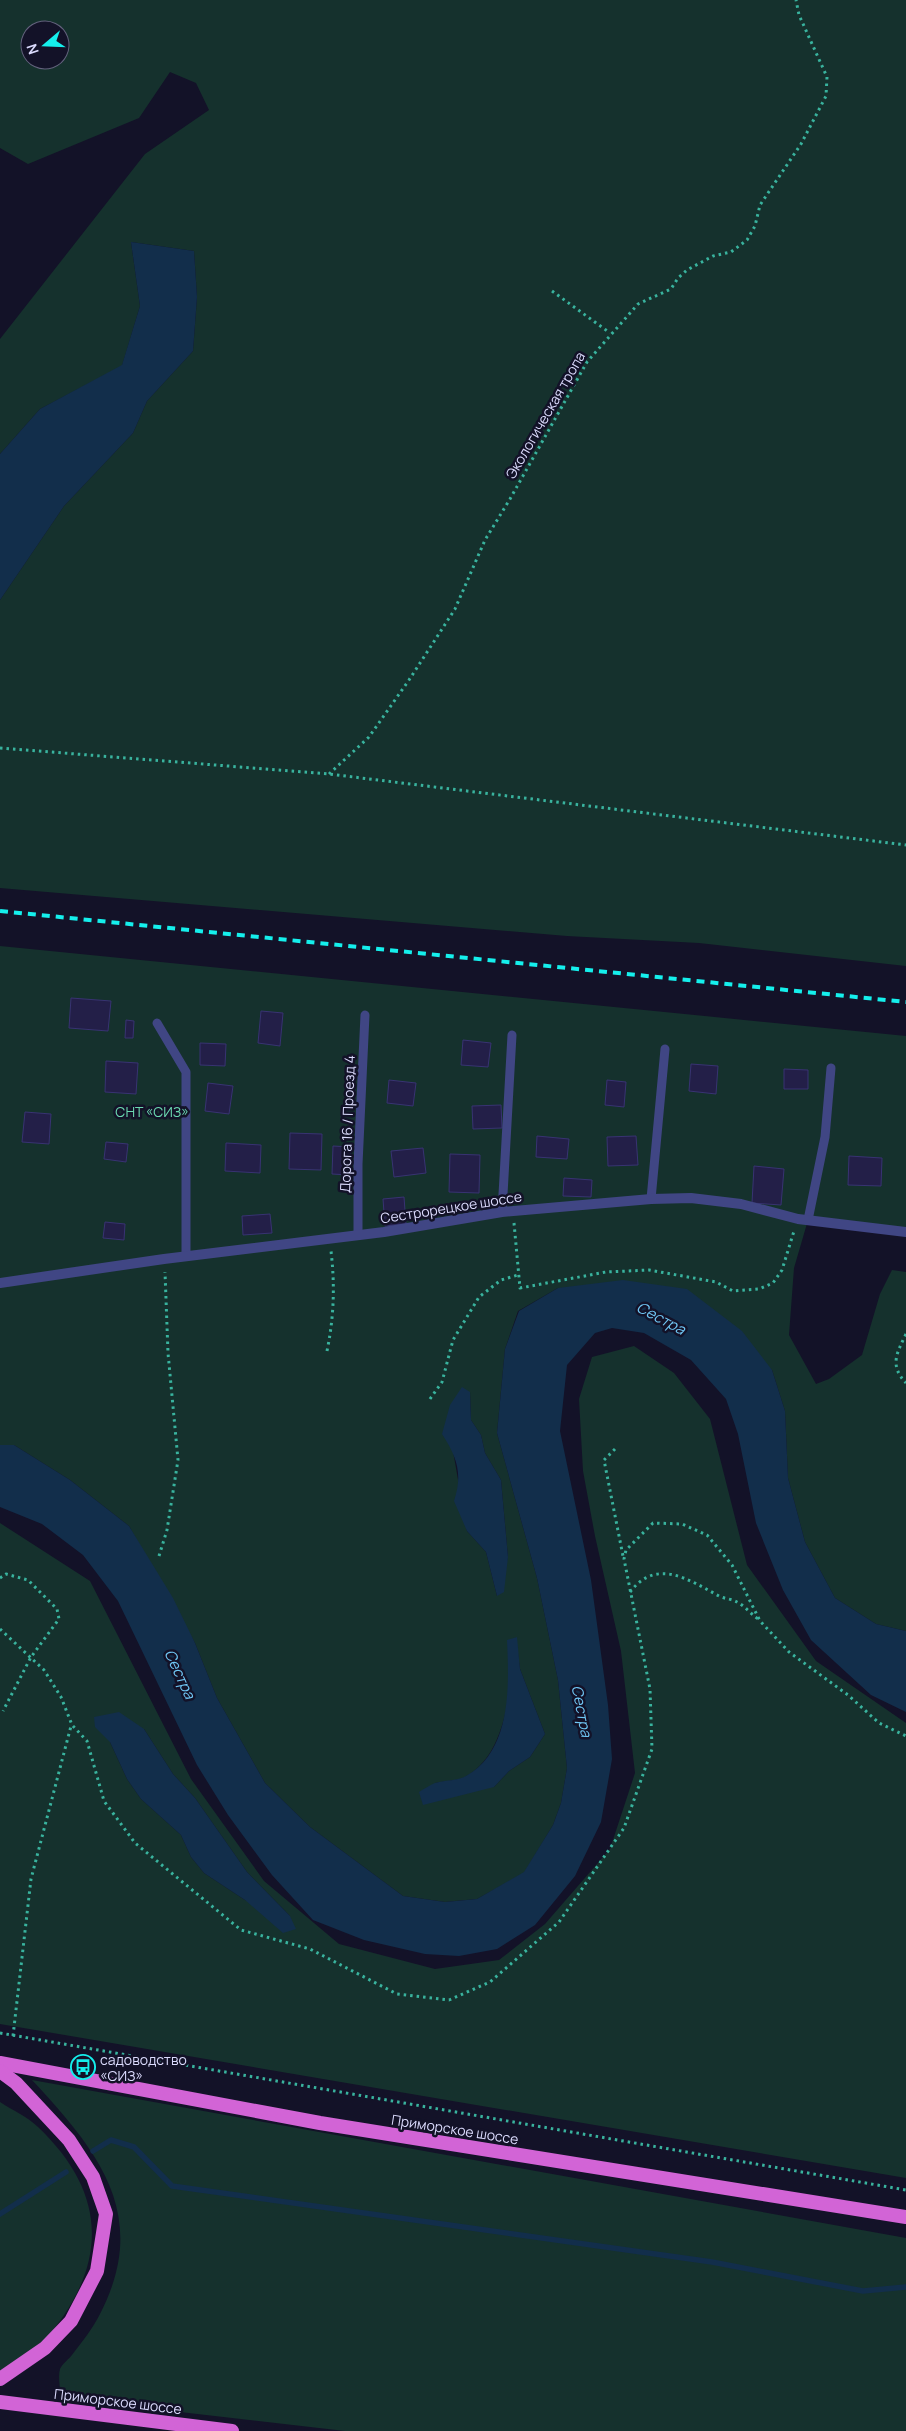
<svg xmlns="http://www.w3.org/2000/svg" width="906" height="2431" font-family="Manrope,sans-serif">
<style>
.green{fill:#15312d;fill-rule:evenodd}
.water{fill:#122e4b}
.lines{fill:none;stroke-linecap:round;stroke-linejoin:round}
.stream{stroke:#122e4b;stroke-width:5.5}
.building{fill:#231f48;stroke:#383372}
.path{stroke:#39b39e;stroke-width:3;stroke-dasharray:2.5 4;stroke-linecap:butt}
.service{stroke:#404684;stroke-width:9}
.minor{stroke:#404684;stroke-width:10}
.trunk{stroke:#d264d6;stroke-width:14}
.rail{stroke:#15efec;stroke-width:4;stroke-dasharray:8 6;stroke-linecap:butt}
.labels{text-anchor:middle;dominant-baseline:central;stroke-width:5;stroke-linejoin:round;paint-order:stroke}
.street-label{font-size:14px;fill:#dbdbfd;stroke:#131228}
.park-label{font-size:14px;fill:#6bd9b1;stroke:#131228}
.poi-label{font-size:14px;fill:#dbdbfd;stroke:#131228;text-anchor:start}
.water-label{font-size:15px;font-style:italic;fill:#70c7f5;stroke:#131228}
</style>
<rect width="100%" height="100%" fill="#131228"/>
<g class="green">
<path d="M0,0H906V966L699,943L567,936L0,888V600L64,506L133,433L147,401L193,351L197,297L194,251L131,242L140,306L122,366L40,409L0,454V339L145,154L209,110L196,83L170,72L139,118L28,164L0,148ZM30,30H60V60H30Z"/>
<path d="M0,946L906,1036V1232L808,1220L794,1268L789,1335L816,1384L829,1379L862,1355L880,1294L892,1270L906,1272V1631L876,1624L835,1598L805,1542L788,1478L785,1411L772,1370L558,1288L518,1311L505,1349L497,1433L537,1578L558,1680L567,1768L561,1803L553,1825L524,1873L477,1899L445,1902L403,1896L310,1827L265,1783L217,1698L195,1643L129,1526L70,1480L14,1445H0ZM470,1392L471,1420L481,1435L485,1453L501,1480L508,1557L497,1596L486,1552L467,1531L453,1451ZM516,1637L520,1669L545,1734L530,1757L509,1771L494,1787L435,1783C444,1781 457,1781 465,1777C510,1753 510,1680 516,1637Z"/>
<path d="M634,1346L674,1373L710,1419L747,1565L816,1661L906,1723V2178L0,2024V1523L90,1581L191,1779L264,1881L339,1944L435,1969L499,1960L545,1924L610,1849L635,1773L621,1651L595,1536L583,1471L579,1399L592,1357ZM144,1729L173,1774L195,1798L247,1872L290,1916L245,1900L204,1873L191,1857L181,1835L141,1799L127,1779L110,1742Z"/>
<path d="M32,2080L906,2238V2431H345L76,2400L60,2392C60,2385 58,2376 60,2369C62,2364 69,2359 72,2355C82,2342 93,2328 100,2314C151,2215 98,2151 32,2080Z"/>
<path d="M0,2102C12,2110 28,2117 38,2127C99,2185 110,2249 62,2318C45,2342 25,2363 0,2379Z"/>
</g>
<g class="water">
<path d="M131,242L194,251L197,297L193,351L147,401L133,433L64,506L0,600V454L40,409L122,365L140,306Z"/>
<path d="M623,1280L687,1289L742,1331L772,1370L785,1411L788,1478L805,1542L835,1598L876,1624L906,1631V1712L871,1695L811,1640L783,1590L756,1523L738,1434L726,1399L691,1360L644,1333L612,1328L595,1333L567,1365L560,1431L591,1580L608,1705L612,1759L601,1822L575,1876L535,1925L497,1949L459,1956L425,1954L364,1940L313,1920L272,1875L228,1815L197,1765L118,1601L83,1555L42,1524L0,1507V1445H14L70,1480L129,1526L173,1598L195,1643L217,1698L265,1783L310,1827L403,1896L445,1902L477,1899L524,1872L553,1825L561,1803L567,1768L558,1680L537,1578L497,1433L505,1349L519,1311L558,1288Z"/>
<path d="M462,1387L470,1392L471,1420L481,1435L485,1453L501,1480L508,1557L504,1592L497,1596L486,1552L467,1531L454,1501C463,1474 457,1457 442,1434L450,1405Z"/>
<path d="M517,1637L520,1669L545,1734L530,1757L509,1771L494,1787L423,1805L419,1792C424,1789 430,1785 435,1783C445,1780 457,1781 466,1776C512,1750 509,1685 507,1640Z"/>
<path d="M119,1712L144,1729L173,1774L195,1798L247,1872L290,1916L296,1929L283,1933L245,1900L204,1873L191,1857L181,1835L141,1799L127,1779L110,1742L95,1727L94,1717Z"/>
</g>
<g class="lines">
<g class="stream">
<path d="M93,2151L111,2140L134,2147L172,2186L712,2262L863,2291L906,2287"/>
<path d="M0,2214L66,2172"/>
</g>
</g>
<g class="building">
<path d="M71,998L111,1001L108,1031L69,1028Z"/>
<path d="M261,1011L283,1013L280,1046L258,1043Z"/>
<path d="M126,1020L134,1021L133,1038H125Z"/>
<path d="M463,1040L491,1043L488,1067L461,1065Z"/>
<path d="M200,1043L226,1044L225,1066L200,1065Z"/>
<path d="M106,1061L138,1063L136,1094L105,1092Z"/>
<path d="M691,1064L718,1066L716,1094L689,1091Z"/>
<path d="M784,1069L808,1070V1089H784Z"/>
<path d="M389,1080L416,1083L413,1106L387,1103Z"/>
<path d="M607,1080L626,1082L624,1107L605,1105Z"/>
<path d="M208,1083L233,1086L229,1114L205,1111Z"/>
<path d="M501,1105L502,1128L473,1129L472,1106Z"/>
<path d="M25,1112L51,1114L49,1144L22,1142Z"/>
<path d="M290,1133L322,1134L321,1170L289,1169Z"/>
<path d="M537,1136L569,1139L567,1159L536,1157Z"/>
<path d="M636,1136L638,1165L608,1166L607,1137Z"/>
<path d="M106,1142L128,1144L126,1162L104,1159Z"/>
<path d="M226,1143L261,1145L260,1173L225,1171Z"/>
<path d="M333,1146L351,1147L349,1175L332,1174Z"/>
<path d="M423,1148L426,1173L394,1177L391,1151Z"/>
<path d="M450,1154L480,1155L479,1193L449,1192Z"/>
<path d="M849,1156L882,1158L881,1186L848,1185Z"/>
<path d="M754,1166L784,1169L781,1205L752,1203Z"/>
<path d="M564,1178L592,1180L591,1197L563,1196Z"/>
<path d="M404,1197L406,1224L385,1226L383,1199Z"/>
<path d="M270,1214L272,1233L243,1235L242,1216Z"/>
<path d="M105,1222L125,1224L124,1240L103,1238Z"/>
</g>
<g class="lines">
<g class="path">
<path d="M552,291L610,333"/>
<path d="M0,748L329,774L906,845"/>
<path d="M329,774L369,737L409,680L455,609L485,540L510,499L587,362L638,304L671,289L678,278L687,270L713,256L731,252L747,240L755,226L760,205L801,144L826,96L827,77L799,15L796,0"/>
<path d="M514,1223L520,1288L606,1272L649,1270L716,1282L733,1291L759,1289L773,1283L782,1270L794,1231"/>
<path d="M906,1334C897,1353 889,1365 906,1383"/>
<path d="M327,1351C334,1317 335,1285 331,1251"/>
<path d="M430,1399L442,1382L453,1340L479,1297L501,1280L518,1275"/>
<path d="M615,1449L604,1460L623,1556"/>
<path d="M159,1556L167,1530L178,1460L168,1353L165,1272"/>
<path d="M0,1578L6,1574L28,1580L57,1609L59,1619L31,1657L3,1711"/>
<path d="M630,1592C657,1557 689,1580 719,1596C725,1599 732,1599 737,1602C745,1606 751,1614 758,1619"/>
<path d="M0,1629L44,1670L61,1697L72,1725L87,1741L104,1801L135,1843L241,1930L310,1949L397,1994L449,2000L490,1982L559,1922L624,1828L652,1749L650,1689L624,1559L626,1550L653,1523L682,1524L707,1535L732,1565L760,1621L789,1652L848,1695L879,1723L906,1736"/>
<path d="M0,2033L906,2190"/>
<path d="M13,2036L31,1879L71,1726"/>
</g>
<g class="service">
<path d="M157,1023L186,1072V1256"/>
<path d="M651,1199L665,1049"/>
<path d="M502,1212L512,1035"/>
<path d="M808,1220L825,1137L831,1068"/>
<path d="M358,1234V1164L365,1015"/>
</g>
<path class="minor" d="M0,1283L164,1259L384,1232L502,1212L651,1199L691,1198L741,1204L798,1219L906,1232"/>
<g class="trunk">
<path d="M0,2063L320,2123L906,2217"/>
<path d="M0,2071L16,2083L69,2140L93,2177L106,2214L97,2271L71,2321L45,2348L0,2379"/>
<path d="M0,2402L232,2431"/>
</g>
<path class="rail" d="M0,911L906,1002"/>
</g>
<defs>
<symbol id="bus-ring" viewBox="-11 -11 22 22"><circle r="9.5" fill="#131228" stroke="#15efec" stroke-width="1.5"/><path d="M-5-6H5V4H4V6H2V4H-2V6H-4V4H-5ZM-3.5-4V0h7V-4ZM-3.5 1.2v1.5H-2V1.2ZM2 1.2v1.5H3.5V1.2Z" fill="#15efec"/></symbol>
</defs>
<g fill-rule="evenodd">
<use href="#bus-ring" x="69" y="2053" width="28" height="28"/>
</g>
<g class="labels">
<g class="street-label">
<text transform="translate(545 415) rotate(-60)">Экологическая тропа</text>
<text transform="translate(347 1124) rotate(-88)">Дорога 16 / Проезд 4</text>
<text transform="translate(451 1207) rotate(-9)">Сестрорецкое шоссе</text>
<text transform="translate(455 2129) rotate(9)">Приморское шоссе</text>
<text transform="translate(118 2401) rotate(7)">Приморское шоссе</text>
</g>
<g class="park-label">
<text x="152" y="1111">СНТ «СИЗ»</text>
</g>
<g class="poi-label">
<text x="100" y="2059">садоводство<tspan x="100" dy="16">«СИЗ»</tspan></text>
</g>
<g class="water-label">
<text transform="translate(661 1318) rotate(28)">Сестра</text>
<text transform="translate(180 1674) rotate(65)">Сестра</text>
<text transform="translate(582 1711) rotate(79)">Сестра</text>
</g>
</g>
<g transform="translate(45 45) rotate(251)"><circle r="24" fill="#131228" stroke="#63627d"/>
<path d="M0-4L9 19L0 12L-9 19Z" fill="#15efec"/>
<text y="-8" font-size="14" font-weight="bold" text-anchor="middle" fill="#dbdbfd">N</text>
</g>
</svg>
